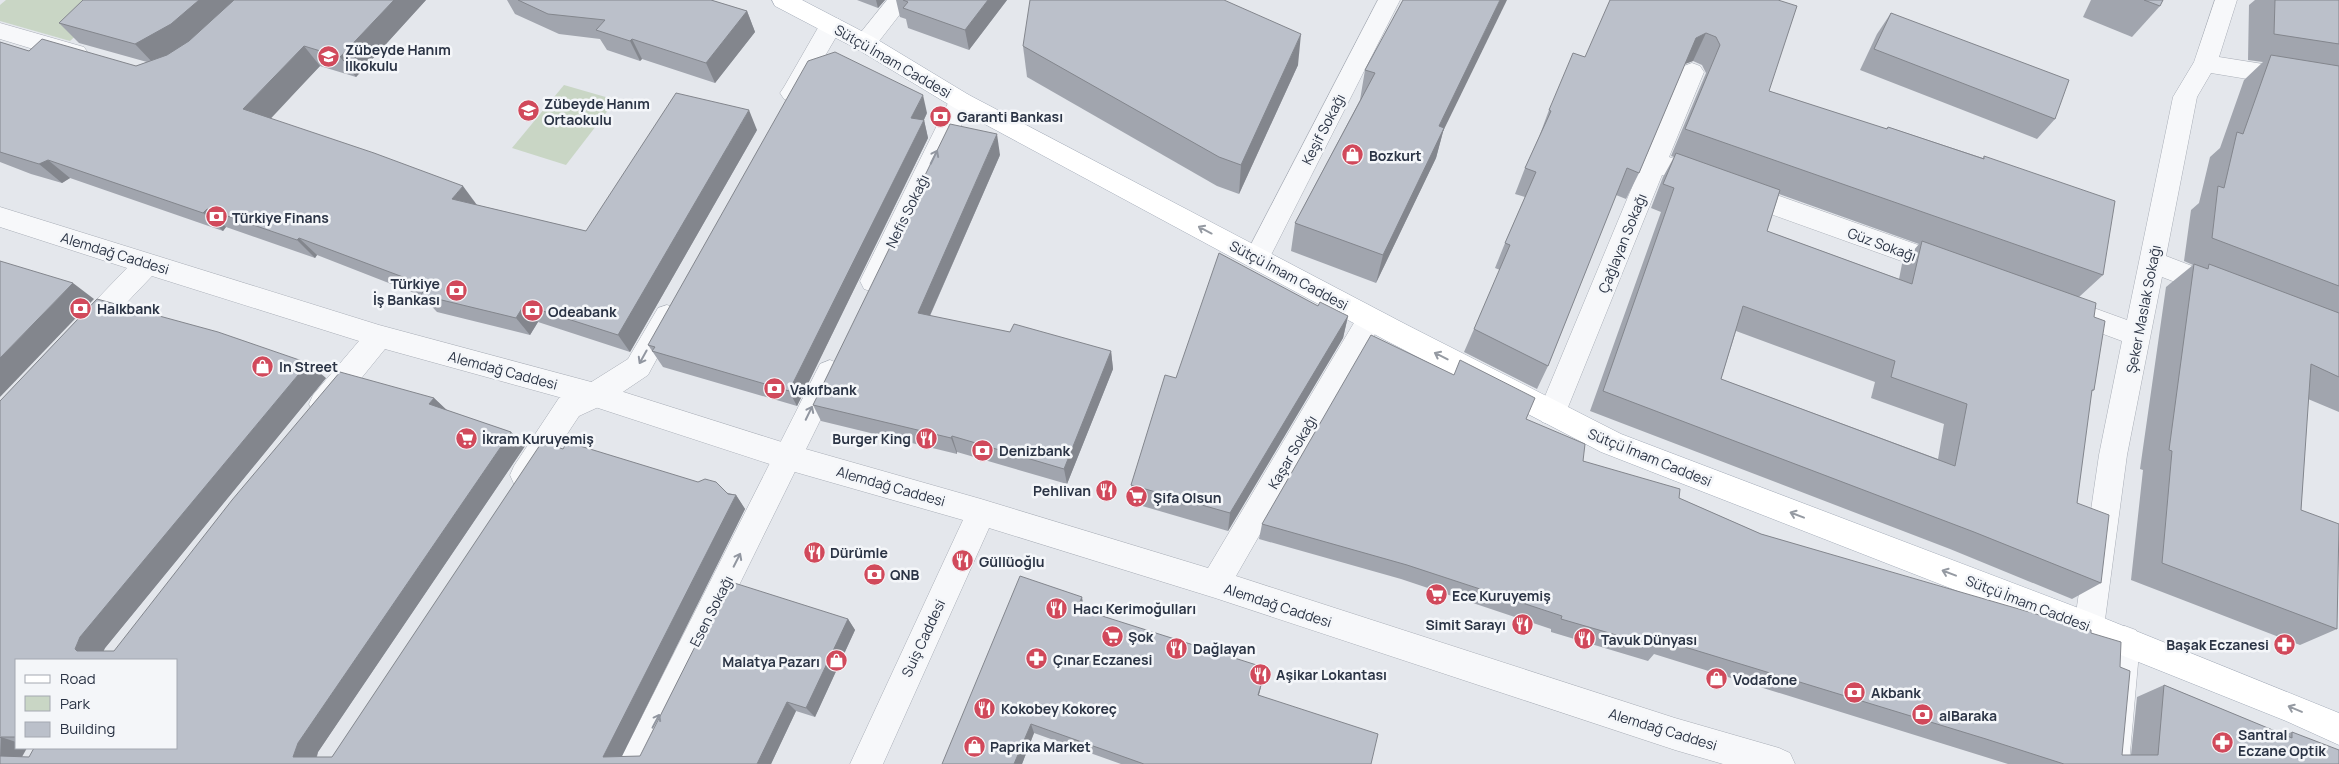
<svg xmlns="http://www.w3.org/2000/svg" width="2339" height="764" font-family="Manrope,sans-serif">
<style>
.green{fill:#c9d6c5}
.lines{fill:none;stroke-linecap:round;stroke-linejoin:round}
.pedestrian-casing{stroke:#a9aeb7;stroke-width:1}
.minor-casing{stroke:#a9aeb7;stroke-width:1}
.primary-casing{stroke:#a3abb8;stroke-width:1}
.pedestrian{fill:#f7f8fa;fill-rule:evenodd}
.minor{fill:#f7f8fa;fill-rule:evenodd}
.primary{fill:#fff;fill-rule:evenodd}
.wall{fill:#a1a5ae;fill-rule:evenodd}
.shaded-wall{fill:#83868d}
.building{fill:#bbc0ca;stroke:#83868d;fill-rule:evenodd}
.oneway{stroke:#9196a0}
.oneway2{stroke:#959aa2}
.labels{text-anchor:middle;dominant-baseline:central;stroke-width:5;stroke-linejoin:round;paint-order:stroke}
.poi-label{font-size:14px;font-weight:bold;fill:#2b3445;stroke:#f4f6f9;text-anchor:start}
.street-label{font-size:14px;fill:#2b3445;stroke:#f4f6f9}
</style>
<rect width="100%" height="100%" fill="#e4e7ec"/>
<g class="green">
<path d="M6,0H115L70,41L0,21V5Z"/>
<path d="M564,85L616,100L566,165L512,148Z"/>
</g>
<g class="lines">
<defs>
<path id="pedestrian" d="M0,207L379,325L595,383L788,444L981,499L1208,568L1361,311L1370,308L1379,311L1383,319L1379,327L1236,576L1675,718L1779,748L1790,753L1795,764H1723L1675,750L1215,598L989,528L883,764H850L963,520L788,470L595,407L385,349L333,413L323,416L313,413L309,404L313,395L359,341L152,276L94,337L85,340L76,337L72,329L76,321L127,268L0,227Z"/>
<g id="minor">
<path d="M887,0H911L873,49L865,52L857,49L853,43L857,37Z"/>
<path d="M1378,0H1400L1266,265L1257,269L1248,265L1244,258Z"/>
<path d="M2215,0H2237L2219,57L2339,76V94L2211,73L2197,97L2166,256L2226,279L2230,287L2226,295L2217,298L2162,277L2127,455L2104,627L2100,637L2089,642L2078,637L2074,627L2099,455L2122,341L2060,318L2056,310L2060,302L2069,299L2127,320L2173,97L2194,62Z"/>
<path d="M831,17L839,19L843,25L800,99L792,102L784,99L780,93L784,87L823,19Z"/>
<path d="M0,23L84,47L88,53L84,59L76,62L0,39Z"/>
<path d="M1692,63L1700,66L1704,72L1669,157L1955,258L1959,266L1955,274L1946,277L1662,175L1562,422L1552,425L1542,422L1538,413L1680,72L1684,66Z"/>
<path d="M961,92L969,95L973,101L886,281L882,289L873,292L864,289L860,281L949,101L953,95Z"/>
<path d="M667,305L676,308L680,316L648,375L605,404L579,416L534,484L524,488L514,484L510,475L514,466L559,398L585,386L628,359L658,308Z"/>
<path d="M830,360L840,364L844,372L651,764H618L820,364Z"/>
<path d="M2125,626L2136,630L2140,641L2129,764H2097L2110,641L2114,630Z"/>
</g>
<path id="primary" d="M772,0H802L873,37L969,95L1407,325L1621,434L2089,612L2339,713V745L2286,721L2086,641L1601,452L1387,341L953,107L857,49L775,6Z"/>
</defs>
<use href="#pedestrian" class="pedestrian-casing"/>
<use href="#minor" class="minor-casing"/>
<use href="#primary" class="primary-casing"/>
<use href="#pedestrian" class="pedestrian"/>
<use href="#minor" class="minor"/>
<use href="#primary" class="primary"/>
</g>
<g class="wall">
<path d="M426,0L356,77L320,66L270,118L477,205L586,231L757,130L630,352L538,322L530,335L437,312L422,296L317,255L315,258L226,227L223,231L70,178L62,183L31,174L0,162V42L29,51L136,66L147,62L79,43L59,23Z"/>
<path d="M507,0H711L747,11L755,32L715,83L642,59L640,61L607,50L600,39L559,34L515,14Z"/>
<path d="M857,0H885L878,8Z"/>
<path d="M896,0H1007L969,50L908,28L906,19L900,17Z"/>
<path d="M1778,0L1769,91L1886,129L1888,127L1983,158L1984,156L2103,275L2079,297L2094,317V390L2091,392L2077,503L2101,583L2072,599L1950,549L1590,411L1661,212L1651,208L1663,177L1674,157L1671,156L1706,73L1702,65L1693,61L1685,64L1639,173L1626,199L1616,195L1548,366L1537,389L1464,352L1474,329L1500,270L1495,268L1505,243L1525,197L1515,194L1525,168L1539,137L1549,110L1585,57ZM1779,194L1919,244L1902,264L1899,279L1767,231ZM1736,331L1875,382L1871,398L1944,424L1938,459L1721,379Z"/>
<path d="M2091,0H2163L2160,6L2132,37L2083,17Z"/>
<path d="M2255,0H2339V412L2308,399L2301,510L2337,629L2300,645L2131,580L2143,470L2140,469L2166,287L2193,265L2184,261L2191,210L2199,203L2210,157L2220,148L2244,80L2263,62L2248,60L2249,5Z"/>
<path d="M1891,13L2055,119L2037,139L1860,70L1877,34Z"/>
<path d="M1023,46L1298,65L1239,194L1217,186L1027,77Z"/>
<path d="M1484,46L1444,128L1436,158L1376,283L1291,251L1295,223L1360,100L1365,70Z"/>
<path d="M927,113L924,120L928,138L797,406L663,367L648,345Z"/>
<path d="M1000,155L930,316L1010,332L1111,351L1113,369L1067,484L957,452V454L821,421L813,405Z"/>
<path d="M1318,306L1348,316L1343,338L1228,531L1132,503L1131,485L1176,378Z"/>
<path d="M326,378L105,648L103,651H114L434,398L446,410L511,432L525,446L318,752L317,757H332L563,449L736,495L745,509L621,757L640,756L848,619L855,630L815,717L796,711L771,764H0V401ZM16,660L176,748L29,757H22L16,748Z"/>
<path d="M1526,419L1583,461L1679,498L1761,534L2091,633L2120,667L2122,755H2131L2137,697L2164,685L2284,735L2292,732L2339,764H2008L1654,654L1648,661L1551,632V629L1401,579L1259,539L1262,524Z"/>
<path d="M1084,609L1083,610L1263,679L1259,695L1371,764H1121L1034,733L1022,764H942Z"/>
</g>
<g class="shaded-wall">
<path d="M199,0H239L189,44L154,64L135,44Z"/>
<path d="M394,0H426L356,77L340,57Z"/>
<path d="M876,0H885L878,8Z"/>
<path d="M988,0H1007L969,50L965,30Z"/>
<path d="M1500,0H1507L1431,156L1439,126Z"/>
<path d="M747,11L755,32L715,83L706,63Z"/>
<path d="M1706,33L1693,61L1682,65L1696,38Z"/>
<path d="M1301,34L1298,65L1239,194L1241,165Z"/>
<path d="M632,39L642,59L640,61L630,41Z"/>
<path d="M304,46L320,66L261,129L243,109Z"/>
<path d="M923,95L927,113L916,136L911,118Z"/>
<path d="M749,110L757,130L630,352L618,335Z"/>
<path d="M924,120L928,138L797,406L789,391Z"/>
<path d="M1444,128L1436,158L1376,283L1383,255Z"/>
<path d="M997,134L1000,155L923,331L918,313Z"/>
<path d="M48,160L70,178L62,183L39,164Z"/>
<path d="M463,186L477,205L452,199Z"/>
<path d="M207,209L226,227L223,231L203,213Z"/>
<path d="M299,238L317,255L315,258L297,240Z"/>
<path d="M73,283L94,299L0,397V358Z"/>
<path d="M524,305L538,322L530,335L516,318Z"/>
<path d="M1348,316L1343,338L1228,531L1230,513Z"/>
<path d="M1111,351L1113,369L1067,484L1064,469Z"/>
<path d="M308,363L326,378L105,648L100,659L77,651L75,649L80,637Z"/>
<path d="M434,398L449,412L429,404Z"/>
<path d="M511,432L525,446L318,752L314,764L293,757L298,743Z"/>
<path d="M952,436L957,452V454L951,438Z"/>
<path d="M736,495L745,509L618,764L603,757Z"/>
<path d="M1082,597L1084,609L1079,619L1077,608Z"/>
<path d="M848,619L855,630L815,717L806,708Z"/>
<path d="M1266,668L1263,679L1256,705L1258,695Z"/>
<path d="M787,702L796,711L771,764H757Z"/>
<path d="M1031,724L1034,733L1022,764H1014Z"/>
<path d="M1,737L16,742V748H27L18,764L0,759Z"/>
</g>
<g class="building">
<path d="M83,0H199L171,24L135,44L59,23Z"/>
<path d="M234,0H394L340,57L304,46L243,109L374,153L463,186L452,199L586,231L676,93L749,110L618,335L524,305L516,318L421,295L427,286L299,238L297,240L207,209L203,213L48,160L39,164L0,152V42L29,51L42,39L136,66L167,55L189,41Z"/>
<path d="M518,0H711L747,11L706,63L632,39L630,41L596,30L605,20L548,14Z"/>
<path d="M903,0H988L965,30L903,8L908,2Z"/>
<path d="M1030,0H1224L1301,34L1241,165L1219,157L1023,46Z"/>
<path d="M1403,0H1500L1439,126L1444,128L1383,255L1295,223L1375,73L1365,70Z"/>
<path d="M1610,0H1778L1797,6L1769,91L1887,129L1888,127L1984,159V156L2115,201L2103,275L1685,129L1720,45L1716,37L1706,33L1696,38L1639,173L1627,168L1548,366L1474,329L1510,245L1505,243L1536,172L1525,168L1551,111L1549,110L1573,53L1585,57Z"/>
<path d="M2144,0H2163L2160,6Z"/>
<path d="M2275,0H2339V44L2274,34Z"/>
<path d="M1891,13L2069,80L2055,119L1874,49Z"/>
<path d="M835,52L923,95L911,118L924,120L789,391L652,351L655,347L648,345L808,61Z"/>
<path d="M2271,55L2339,66V286L2212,238L2218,186L2224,188L2237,132L2243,134Z"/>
<path d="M950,124L997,134L918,313L1010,332L1014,324L1111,351L1064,469L952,436L951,438L813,405Z"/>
<path d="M1676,153L1780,190L1767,231L1912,284L1922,241L2096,303L2094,317L2105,321L2094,390H2092L2077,503L2109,515L2101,583L1974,532L1603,391L1674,188L1663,184ZM1743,306L1895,361L1891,377L1967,404L1955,466L1721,379Z"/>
<path d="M1219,253L1318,306L1320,302L1348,316L1230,513L1131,485L1165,375L1176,378Z"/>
<path d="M0,261L73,283L0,358Z"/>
<path d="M2194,264L2208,269L2209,264L2339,313V377L2311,364L2301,510L2339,524L2337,629L2162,563L2172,451L2169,450Z"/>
<path d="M97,299L218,332L308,363L80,637L75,649L77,651H114L232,500L340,372L434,398L429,404L511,432L298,743L293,757H332L542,442L563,449L567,442L698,482L705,479L716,482L728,494L736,495L603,757L640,756L728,581L848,619L806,708L787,702L757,764H0V756L29,757L34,748H176V660H16V737H1L0,738V401Z"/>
<path d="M1371,335L1454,375L1460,360L1535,398L1526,419L1585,444L1583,461L1680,489L1679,498L1761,534L2091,630V633L2121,642L2120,667L2130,671L2122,755H2158L2164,685L2292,738V732L2339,750V764H2064L1986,739L1662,640L1661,648L1561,619L1562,616L1407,565L1262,524Z"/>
<path d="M1020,576L1082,597L1077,608L1266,668L1258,695L1378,734L1371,764H1144L1031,724L1014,764H942Z"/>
</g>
<defs><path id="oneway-shaft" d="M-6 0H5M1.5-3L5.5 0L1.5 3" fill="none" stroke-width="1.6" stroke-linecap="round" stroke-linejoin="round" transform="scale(1.25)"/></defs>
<g class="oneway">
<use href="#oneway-shaft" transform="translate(934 157) rotate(-64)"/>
<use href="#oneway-shaft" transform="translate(643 357) rotate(119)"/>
<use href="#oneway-shaft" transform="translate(809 413) rotate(-64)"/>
<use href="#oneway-shaft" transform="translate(737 560) rotate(-63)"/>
<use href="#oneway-shaft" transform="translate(656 721) rotate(-62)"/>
</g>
<g class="oneway2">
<use href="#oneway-shaft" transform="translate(1205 230) rotate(-152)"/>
<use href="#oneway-shaft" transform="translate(1441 356) rotate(-153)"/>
<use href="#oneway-shaft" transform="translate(1797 515) rotate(-159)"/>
<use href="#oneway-shaft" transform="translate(1949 573) rotate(-159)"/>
<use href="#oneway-shaft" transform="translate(2295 709) rotate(-157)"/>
</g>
<defs>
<symbol id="school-disc" viewBox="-11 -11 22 22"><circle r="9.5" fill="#d1495b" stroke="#f4f6f9"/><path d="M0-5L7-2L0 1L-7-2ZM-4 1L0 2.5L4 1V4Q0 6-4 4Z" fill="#fff"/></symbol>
<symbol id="bank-disc" viewBox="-11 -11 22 22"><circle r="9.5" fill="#d1495b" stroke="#f4f6f9"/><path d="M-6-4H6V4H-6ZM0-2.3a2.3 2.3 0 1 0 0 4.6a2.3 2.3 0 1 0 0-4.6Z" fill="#fff"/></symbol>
<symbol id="shop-disc" viewBox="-11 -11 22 22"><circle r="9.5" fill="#d1495b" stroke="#f4f6f9"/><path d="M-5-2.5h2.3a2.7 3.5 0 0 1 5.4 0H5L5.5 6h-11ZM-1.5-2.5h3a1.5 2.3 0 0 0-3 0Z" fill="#fff"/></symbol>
<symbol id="supermarket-disc" viewBox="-11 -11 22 22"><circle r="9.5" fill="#d1495b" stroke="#f4f6f9"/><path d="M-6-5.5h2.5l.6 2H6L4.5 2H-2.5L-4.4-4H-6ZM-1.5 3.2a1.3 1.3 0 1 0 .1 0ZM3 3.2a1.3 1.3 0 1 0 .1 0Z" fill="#fff"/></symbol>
<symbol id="restaurant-disc" viewBox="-11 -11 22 22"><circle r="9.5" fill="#d1495b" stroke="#f4f6f9"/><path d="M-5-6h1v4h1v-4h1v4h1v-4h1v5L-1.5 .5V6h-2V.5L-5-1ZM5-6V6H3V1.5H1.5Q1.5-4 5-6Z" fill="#fff"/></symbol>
<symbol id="pharmacy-disc" viewBox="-11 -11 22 22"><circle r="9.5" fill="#d1495b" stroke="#f4f6f9"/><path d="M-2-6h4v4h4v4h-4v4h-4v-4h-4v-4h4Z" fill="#fff"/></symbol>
</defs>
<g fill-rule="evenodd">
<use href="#school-disc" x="316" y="44" width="25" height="25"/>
<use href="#school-disc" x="516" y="98" width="25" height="25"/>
<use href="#bank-disc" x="928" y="104" width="25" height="25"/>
<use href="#shop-disc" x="1340" y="142" width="25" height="25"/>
<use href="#bank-disc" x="204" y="204" width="25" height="25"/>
<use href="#bank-disc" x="444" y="278" width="25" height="25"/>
<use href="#bank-disc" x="68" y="296" width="25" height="25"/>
<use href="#bank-disc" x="520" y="298" width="25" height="25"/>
<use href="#shop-disc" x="250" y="354" width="25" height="25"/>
<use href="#bank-disc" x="762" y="376" width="25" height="25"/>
<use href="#supermarket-disc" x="454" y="426" width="25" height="25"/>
<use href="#restaurant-disc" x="914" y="426" width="25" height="25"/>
<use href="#bank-disc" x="970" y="438" width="25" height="25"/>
<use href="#restaurant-disc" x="1094" y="478" width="25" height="25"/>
<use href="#supermarket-disc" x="1124" y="484" width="25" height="25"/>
<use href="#restaurant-disc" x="802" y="540" width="25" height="25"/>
<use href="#restaurant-disc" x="950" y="548" width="25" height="25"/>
<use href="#bank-disc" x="862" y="562" width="25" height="25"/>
<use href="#supermarket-disc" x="1424" y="582" width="25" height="25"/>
<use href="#restaurant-disc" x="1044" y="596" width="25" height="25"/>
<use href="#restaurant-disc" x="1510" y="612" width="25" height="25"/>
<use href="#supermarket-disc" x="1100" y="624" width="25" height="25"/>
<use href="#restaurant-disc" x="1572" y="626" width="25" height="25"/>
<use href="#pharmacy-disc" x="2272" y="632" width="25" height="25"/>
<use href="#restaurant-disc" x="1164" y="636" width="25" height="25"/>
<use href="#pharmacy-disc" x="1024" y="646" width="25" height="25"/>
<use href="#shop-disc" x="824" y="648" width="25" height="25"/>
<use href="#restaurant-disc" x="1248" y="662" width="25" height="25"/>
<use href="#shop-disc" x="1704" y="666" width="25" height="25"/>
<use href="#bank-disc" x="1842" y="680" width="25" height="25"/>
<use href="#restaurant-disc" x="972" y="696" width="25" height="25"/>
<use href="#bank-disc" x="1910" y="702" width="25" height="25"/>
<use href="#pharmacy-disc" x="2210" y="730" width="25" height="25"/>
<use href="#shop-disc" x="962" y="734" width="25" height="25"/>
</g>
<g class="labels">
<g class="poi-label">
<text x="345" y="49">Zübeyde Hanım<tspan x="345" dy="16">İlkokulu</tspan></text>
<text x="544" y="103">Zübeyde Hanım<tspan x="544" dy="16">Ortaokulu</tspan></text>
<text x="957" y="116">Garanti Bankası</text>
<text x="1369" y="155">Bozkurt</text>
<text x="232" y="217">Türkiye Finans</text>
<text x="440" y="283" text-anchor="end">Türkiye<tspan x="440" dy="16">İş Bankası</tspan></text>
<text x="97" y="308">Halkbank</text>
<text x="548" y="311">Odeabank</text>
<text x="279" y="366">In Street</text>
<text x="790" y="389">Vakıfbank</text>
<text x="482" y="438">İkram Kuruyemiş</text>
<text x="911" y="438" text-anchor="end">Burger King</text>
<text x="999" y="450">Denizbank</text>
<text x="1091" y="490" text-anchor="end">Pehlivan</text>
<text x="1153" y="497">Şifa Olsun</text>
<text x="830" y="552">Dürümle</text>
<text x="979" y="561">Güllüoğlu</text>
<text x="890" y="574">QNB</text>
<text x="1452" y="595">Ece Kuruyemiş</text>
<text x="1073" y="608">Hacı Kerimoğulları</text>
<text x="1506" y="624" text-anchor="end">Simit Sarayı</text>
<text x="1128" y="636">Şok</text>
<text x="1601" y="639">Tavuk Dünyası</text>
<text x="2269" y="644" text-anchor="end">Başak Eczanesi</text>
<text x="1193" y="648">Dağlayan</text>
<text x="1053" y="659">Çınar Eczanesi</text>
<text x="820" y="661" text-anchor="end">Malatya Pazarı</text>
<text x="1276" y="674">Aşikar Lokantası</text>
<text x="1733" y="679">Vodafone</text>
<text x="1871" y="692">Akbank</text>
<text x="1001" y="708">Kokobey Kokoreç</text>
<text x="1939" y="715">alBaraka</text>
<text x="2238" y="734">Santral<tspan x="2238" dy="16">Eczane Optik</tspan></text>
<text x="990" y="746">Paprika Market</text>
</g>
<g class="street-label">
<text transform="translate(893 61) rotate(30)">Sütçü İmam Caddesi</text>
<text transform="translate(1323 129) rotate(-63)">Keşif Sokağı</text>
<text transform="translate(907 211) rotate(-64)">Nefis Sokağı</text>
<text transform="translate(1622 243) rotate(-68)">Çağlayan Sokağı</text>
<text transform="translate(1882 244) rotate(20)">Güz Sokağı</text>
<text transform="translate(115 253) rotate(17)">Alemdağ Caddesi</text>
<text transform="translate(1289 275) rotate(28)">Sütçü İmam Caddesi</text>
<text transform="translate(2143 309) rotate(-79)">Şeker Maslak Sokağı</text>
<text transform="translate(503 370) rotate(15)">Alemdağ Caddesi</text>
<text transform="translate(1292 452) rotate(-60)">Kaşar Sokağı</text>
<text transform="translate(1650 457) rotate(22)">Sütçü İmam Caddesi</text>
<text transform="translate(891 486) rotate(16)">Alemdağ Caddesi</text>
<text transform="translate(2028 603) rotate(21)">Sütçü İmam Caddesi</text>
<text transform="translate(1278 605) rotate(18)">Alemdağ Caddesi</text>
<text transform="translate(711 611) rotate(-63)">Esen Sokağı</text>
<text transform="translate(923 638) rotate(-65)">Suiş Caddesi</text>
<text transform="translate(1663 729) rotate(17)">Alemdağ Caddesi</text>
</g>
</g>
<rect x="15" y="659" width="162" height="90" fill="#f4f6f9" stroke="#a4a8b1"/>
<rect x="25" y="675" width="25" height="8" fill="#ffffff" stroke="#a4a8b1"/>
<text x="60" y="684" font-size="15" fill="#2b3445">Road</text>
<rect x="25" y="696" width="25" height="15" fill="#c9d6c5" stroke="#a4a8b1"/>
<text x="60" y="709" font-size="15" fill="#2b3445">Park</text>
<rect x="25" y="722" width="25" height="15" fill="#bbc0ca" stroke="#a4a8b1"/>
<text x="60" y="734" font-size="15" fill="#2b3445">Building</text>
</svg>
